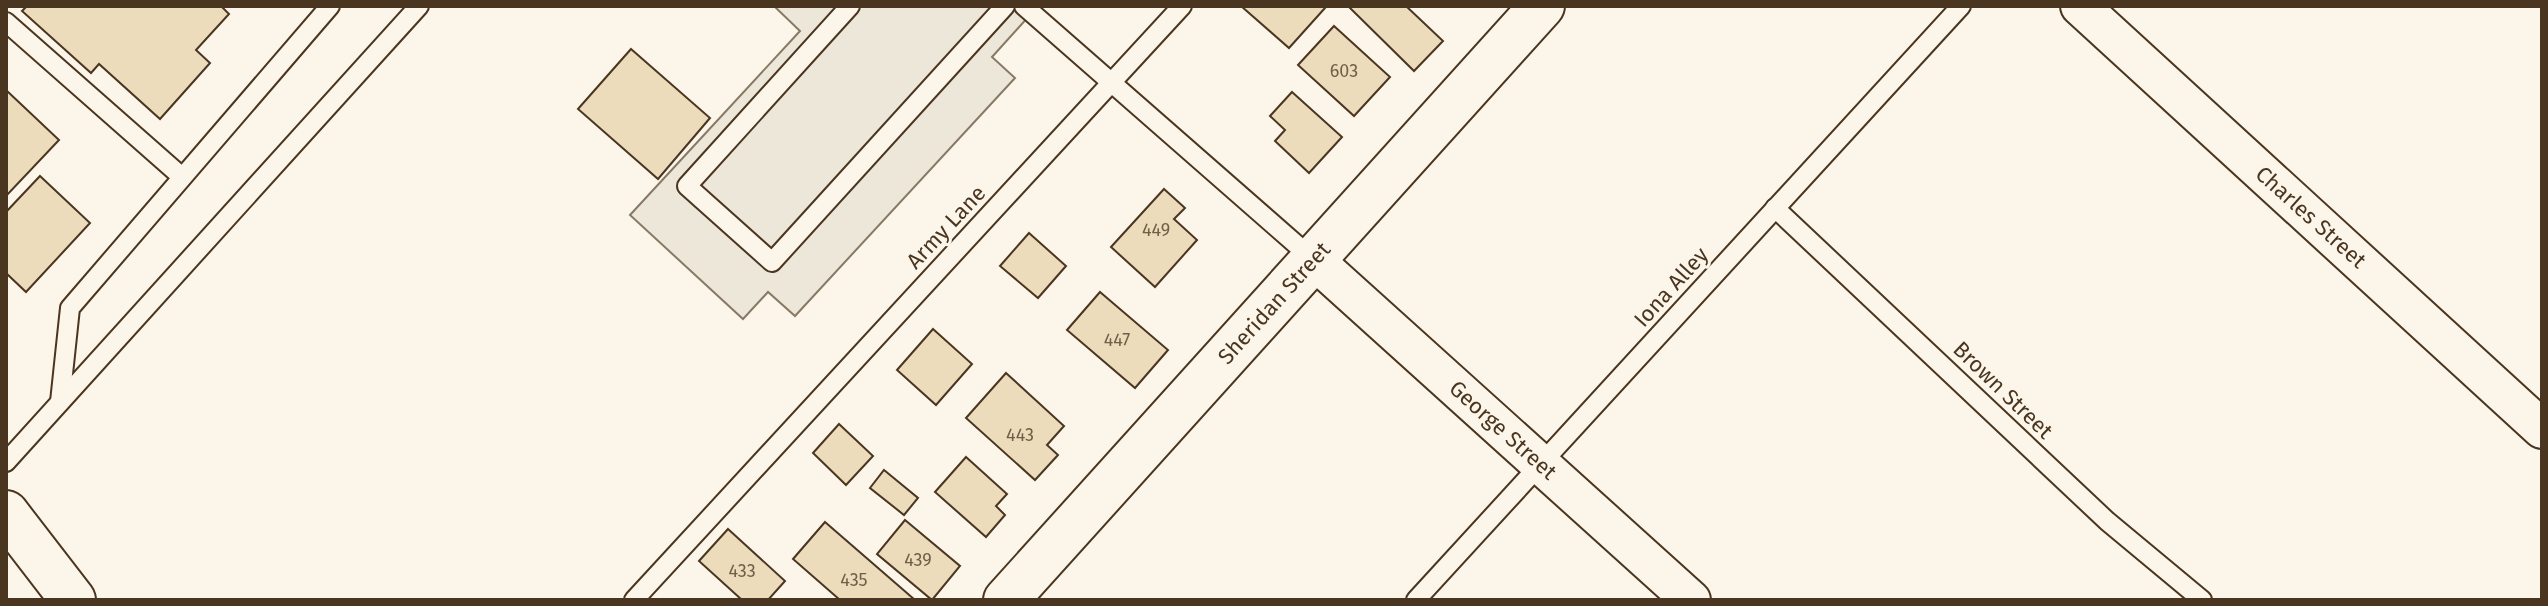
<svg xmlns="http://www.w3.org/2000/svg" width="2548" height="606" font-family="'Fira Sans',sans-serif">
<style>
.parking{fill:#ede7d9;stroke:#887966;stroke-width:2}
.building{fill:#ecdcbc;stroke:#4a3520;stroke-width:2}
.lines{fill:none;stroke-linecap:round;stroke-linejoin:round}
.lane-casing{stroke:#4a3520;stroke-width:22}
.street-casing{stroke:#4a3520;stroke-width:42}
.secondary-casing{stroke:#4a3520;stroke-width:48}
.lane{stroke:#fbf6e9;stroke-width:18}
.street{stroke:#fbf6e9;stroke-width:38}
.secondary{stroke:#fbf6e9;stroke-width:44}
.labels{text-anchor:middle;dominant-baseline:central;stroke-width:6;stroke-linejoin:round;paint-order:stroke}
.number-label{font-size:18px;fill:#725f47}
.street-label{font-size:22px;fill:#4a3520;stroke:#fbf6e9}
</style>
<rect width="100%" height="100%" fill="#fbf6e9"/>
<path class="parking" d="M774,6H1038L992,57L1015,78L795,316L768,292L743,319L630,215L800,31Z"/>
<g class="building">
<path d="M27,6H221L229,14L196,50L210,63L160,119L99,64L91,73L22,11Z"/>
<path d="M1241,6H1323L1325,8L1289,48Z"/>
<path d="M1348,6H1406L1443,41L1414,71Z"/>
<path d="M1334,26L1390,77L1354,116L1298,65Z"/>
<path d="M631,49L710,118L658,179L578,109Z"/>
<path d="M6,90L59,140L6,196Z"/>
<path d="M1292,92L1342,137L1309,173L1275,141L1285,130L1270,116Z"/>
<path d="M40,176L90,223L26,292L6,273V212Z"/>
<path d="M1164,189L1185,208L1174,219L1197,240L1155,287L1111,247Z"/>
<path d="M1029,233L1066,266L1038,298L1000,266Z"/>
<path d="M1100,292L1168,350L1135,388L1067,330Z"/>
<path d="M933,329L972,364L936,405L897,370Z"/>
<path d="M1006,373L1064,426L1047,445L1058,455L1035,480L966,418Z"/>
<path d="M839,424L873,456L846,485L813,453Z"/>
<path d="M966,457L1007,494L996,506L1005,515L986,537L935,492Z"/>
<path d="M884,470L918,498L904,515L870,488Z"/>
<path d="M905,520L960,566L932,600L877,554Z"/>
<path d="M825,522L915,600H840L793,559Z"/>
<path d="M728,529L785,581L768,600H742L699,561Z"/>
</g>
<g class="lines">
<defs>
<g id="lane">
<path d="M850,6L687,186L772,262L1005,6"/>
<path d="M1024,6L1314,260"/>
<path d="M6,22L182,177"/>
<path d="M1775,208L2107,521L2202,600"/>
<path d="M60,402L70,308L330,6"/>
<path d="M6,462L419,6"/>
<path d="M634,600L1182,6"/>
<path d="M1416,600L1961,6"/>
</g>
<g id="street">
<path d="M2080,6L2542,429"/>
<path d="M1314,260L1691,600"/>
</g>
<g id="secondary">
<path d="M6,513L73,600"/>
<path d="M1006,600L1542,6"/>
</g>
</defs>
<use href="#lane" class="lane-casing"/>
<use href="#street" class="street-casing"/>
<use href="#secondary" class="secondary-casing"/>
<use href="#lane" class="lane"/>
<use href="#street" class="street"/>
<use href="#secondary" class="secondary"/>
</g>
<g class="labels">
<g class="number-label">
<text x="1344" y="71">603</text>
<text x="1156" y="230">449</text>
<text x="1117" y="340">447</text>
<text x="1020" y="435">443</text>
<text x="918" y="560">439</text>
<text x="742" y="571">433</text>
<text x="854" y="580">435</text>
</g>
<g class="street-label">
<text transform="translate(2311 217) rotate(42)">Charles Street</text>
<text transform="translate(946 227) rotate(-47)">Army Lane</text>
<text transform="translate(1671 287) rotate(-48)">Iona Alley</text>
<text transform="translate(1274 303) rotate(-48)">Sheridan Street</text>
<text transform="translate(2003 390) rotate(44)">Brown Street</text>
<text transform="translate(1503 430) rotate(42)">George Street</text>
</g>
</g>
<rect width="2548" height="606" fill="none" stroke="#4a3520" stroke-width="16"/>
</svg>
